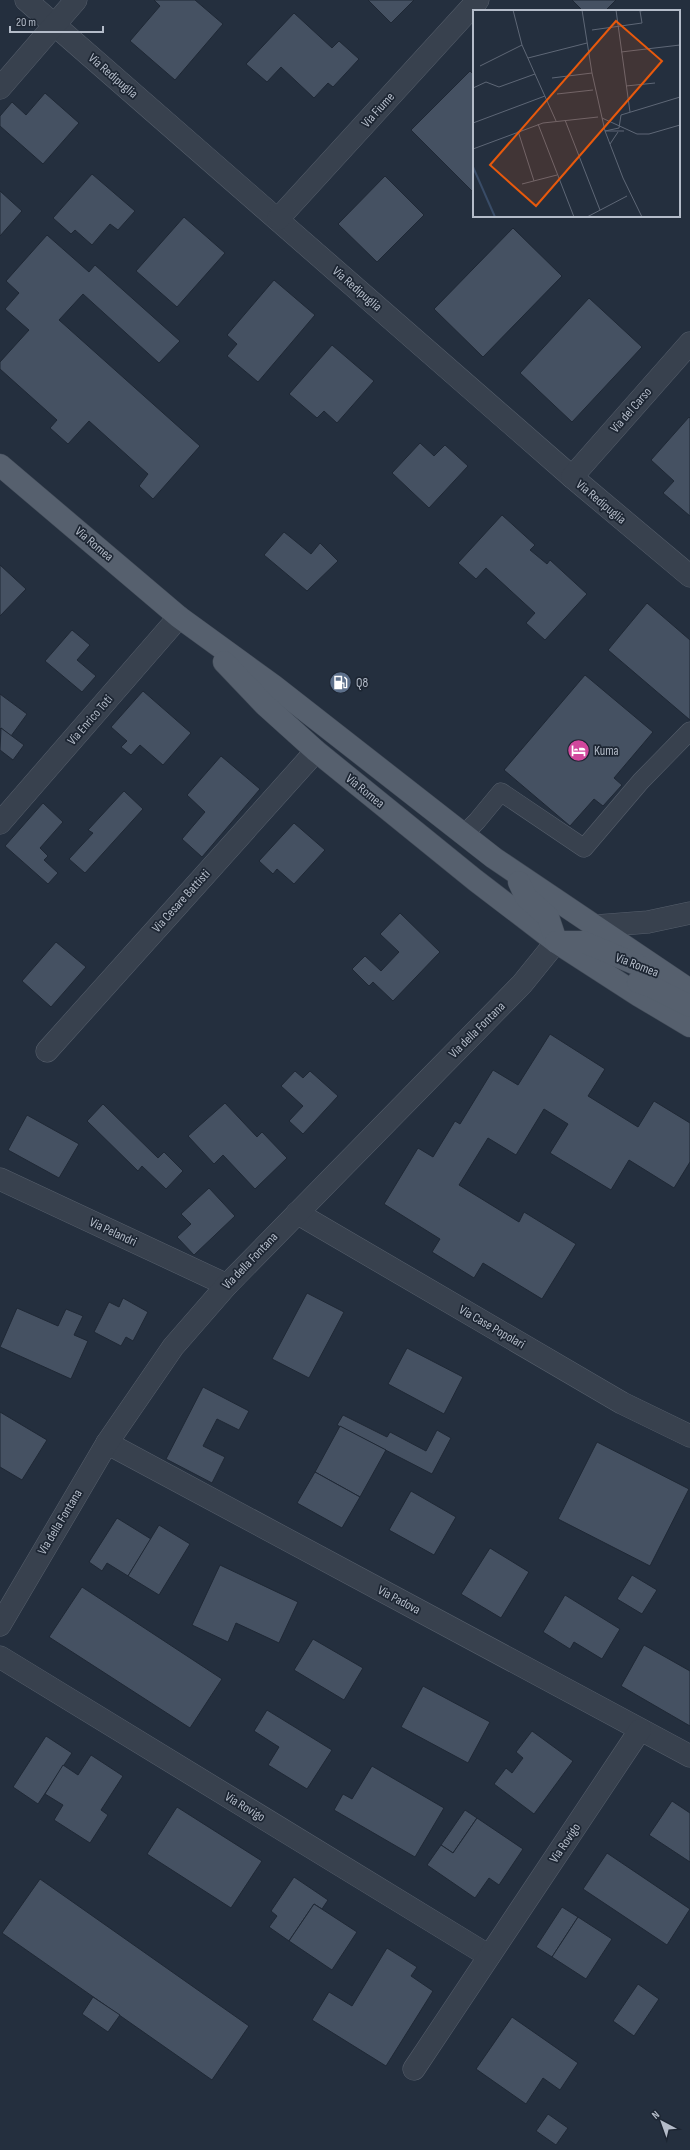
<svg xmlns="http://www.w3.org/2000/svg" width="690" height="2150" font-family="'Sofia Sans Condensed',sans-serif">
<style>
.building{fill:#455162;stroke:#1f2835}
.lines{fill:none;stroke-linecap:round;stroke-linejoin:round}
.service-casing{stroke:#565f6c;stroke-width:19}
.minor-casing{stroke:#565f6c;stroke-width:23}
.tertiary-casing{stroke:#565f6c;stroke-width:23}
.primary-casing{stroke:#414a57;stroke-width:23}
.service{stroke:#38414e;stroke-width:18}
.minor{stroke:#38414e;stroke-width:22}
.tertiary{stroke:#38414e;stroke-width:22}
.primary{stroke:#56606e;stroke-width:22}
.labels{text-anchor:middle;dominant-baseline:central;stroke-width:3.5;stroke-linejoin:round;paint-order:stroke}
.street-label{font-size:13px;fill:#b4bcc9;stroke:#1d2633}
.poi-label{font-size:13px;fill:#b4bcc9;stroke:#1d2633;text-anchor:start}
.inset-river{fill:none;stroke:#394c67;stroke-width:2}
.inset-road{fill:none;stroke:#5e6776;stroke-width:1}
.view{fill:#e8590c;fill-opacity:0.15;stroke:#e8590c;stroke-width:2}
.inset-edge{fill:none;stroke:#b4bcc9;stroke-width:2}
</style>
<rect width="100%" height="100%" fill="#242f3e"/>
<g class="building">
<path d="M154,0H195L223,24L175,80L130,41L160,6Z"/>
<path d="M368,0H414L391,23Z"/>
<path d="M572,0H616L605,11H583Z"/>
<path d="M294,13L332,48L339,41L359,59L333,87L328,83L314,98L281,67L267,82L246,64Z"/>
<path d="M470,71L474,75V189L472,191L411,130Z"/>
<path d="M45,93L79,123L43,164L0,126V116L12,102L26,115Z"/>
<path d="M92,174L135,211L118,230L110,224L92,245L75,230L71,234L53,218Z"/>
<path d="M385,176L424,215L377,262L338,224Z"/>
<path d="M0,191L22,211L0,236Z"/>
<path d="M184,217L225,253L177,307L136,271Z"/>
<path d="M513,228L562,276L483,357L434,309Z"/>
<path d="M47,235L89,272L95,265L180,341L159,363L83,294L59,320L200,446L153,499L139,486L148,474L89,421L68,444L50,428L57,420L0,369V362L29,330L5,309L19,293L6,281Z"/>
<path d="M274,280L315,315L258,382L227,356L237,344L227,335Z"/>
<path d="M589,298L642,347L572,422L520,373Z"/>
<path d="M332,345L374,381L337,423L324,411L317,418L289,394Z"/>
<path d="M689,417L690,418V516L663,493L674,481L651,460Z"/>
<path d="M420,443L434,456L445,445L468,466L429,508L392,473Z"/>
<path d="M502,515L535,545L530,550L547,564L550,560L587,594L545,640L526,623L535,613L486,568L476,579L458,563Z"/>
<path d="M284,532L311,554L320,543L338,561L307,591L264,555Z"/>
<path d="M0,565L26,589L0,616Z"/>
<path d="M647,603L690,640V720L608,650Z"/>
<path d="M72,630L90,645L77,660L96,676L82,692L45,661Z"/>
<path d="M585,675L653,732L614,778L622,785L603,806L594,799L570,826L504,770Z"/>
<path d="M143,691L191,733L163,765L140,745L131,755L121,747L127,741L111,727Z"/>
<path d="M0,694L27,714L11,736L1,728L0,729Z"/>
<path d="M1,728L24,745L13,760L0,750Z"/>
<path d="M221,756L260,789L202,857L182,839L205,812L187,795Z"/>
<path d="M124,791L143,809L85,873L69,859L93,833L88,830Z"/>
<path d="M43,803L63,822L40,848L48,856L44,860L58,873L48,884L5,846Z"/>
<path d="M294,823L325,850L294,884L277,869L273,874L259,861Z"/>
<path d="M400,913L440,952L393,1001L373,982L369,986L352,969L365,956L381,971L399,952L380,934Z"/>
<path d="M56,942L86,967L51,1007L22,981Z"/>
<path d="M550,1034L605,1069L588,1096L638,1127L654,1101L690,1123V1162L674,1188L629,1160L611,1190L550,1153L568,1124L544,1109L516,1155L488,1138L459,1185L519,1222L524,1212L576,1244L542,1299L483,1263L474,1278L432,1252L440,1239L384,1204L418,1148L433,1157L455,1121L460,1124L493,1070L518,1085Z"/>
<path d="M295,1071L303,1078L310,1071L338,1096L303,1134L289,1121L303,1106L281,1086Z"/>
<path d="M225,1103L257,1137L262,1132L287,1158L255,1189L223,1155L214,1164L188,1136Z"/>
<path d="M103,1104L158,1158L164,1152L183,1171L166,1189L142,1166L138,1171L87,1121Z"/>
<path d="M27,1115L79,1144L59,1178L8,1150Z"/>
<path d="M209,1188L235,1216L194,1255L177,1237L191,1224L181,1214Z"/>
<path d="M307,1293L344,1312L309,1378L272,1359Z"/>
<path d="M123,1298L148,1312L133,1341L126,1337L121,1346L94,1332L109,1302L119,1307Z"/>
<path d="M17,1308L58,1326L66,1309L83,1316L74,1335L88,1341L71,1379L0,1347Z"/>
<path d="M407,1348L463,1377L444,1414L388,1384Z"/>
<path d="M203,1387L249,1411L239,1430L217,1419L203,1446L225,1457L212,1483L166,1459Z"/>
<path d="M0,1412L47,1440L22,1480L0,1467Z"/>
<path d="M343,1415L387,1437L390,1432L426,1451L437,1430L451,1438L432,1474L337,1425Z"/>
<path d="M340,1426L386,1450L360,1497L315,1472Z"/>
<path d="M597,1442L689,1489L650,1566L558,1519Z"/>
<path d="M315,1472L360,1497L342,1528L297,1503Z"/>
<path d="M411,1491L456,1517L434,1555L389,1530Z"/>
<path d="M117,1518L151,1539L128,1576L107,1563L102,1571L89,1562Z"/>
<path d="M159,1525L190,1544L159,1595L128,1576Z"/>
<path d="M490,1548L529,1572L501,1618L461,1594Z"/>
<path d="M220,1565L298,1602L279,1643L236,1623L228,1642L192,1625Z"/>
<path d="M632,1575L657,1590L642,1614L617,1599Z"/>
<path d="M82,1587L222,1679L190,1728L49,1637Z"/>
<path d="M565,1595L620,1629L602,1659L574,1642L570,1649L543,1632Z"/>
<path d="M313,1639L363,1668L344,1700L294,1670Z"/>
<path d="M644,1645L690,1671V1726L621,1686Z"/>
<path d="M423,1686L490,1722L468,1763L401,1727Z"/>
<path d="M267,1710L332,1750L307,1789L268,1765L279,1747L254,1731Z"/>
<path d="M532,1731L573,1761L534,1814L494,1784L506,1768L512,1773L523,1758L516,1752Z"/>
<path d="M46,1736L72,1753L38,1804L13,1787Z"/>
<path d="M91,1755L123,1776L101,1810L108,1815L90,1843L54,1820L63,1805L45,1794L63,1765L78,1775Z"/>
<path d="M372,1766L444,1808L415,1857L334,1810L343,1794L352,1799Z"/>
<path d="M672,1801L690,1813V1862L649,1835Z"/>
<path d="M177,1807L262,1861L231,1908L147,1854Z"/>
<path d="M465,1810L477,1818L453,1853L441,1845Z"/>
<path d="M477,1818L523,1849L499,1885L489,1878L475,1898L427,1865L441,1845L453,1853Z"/>
<path d="M607,1853L690,1909L667,1945L583,1889Z"/>
<path d="M294,1877L328,1900L322,1909L314,1904L289,1941L269,1927L277,1916L271,1911Z"/>
<path d="M40,1879L249,2026L212,2080L2,1933Z"/>
<path d="M314,1904L357,1932L332,1970L289,1941Z"/>
<path d="M562,1907L578,1917L552,1957L536,1947Z"/>
<path d="M578,1917L612,1939L586,1979L552,1957Z"/>
<path d="M387,1948L417,1967L411,1976L433,1991L386,2066L312,2020L329,1992L352,2006Z"/>
<path d="M638,1984L659,1999L634,2036L613,2021Z"/>
<path d="M93,1997L120,2015L108,2032L82,2014Z"/>
<path d="M512,2017L578,2063L560,2090L543,2078L526,2104L476,2069Z"/>
<path d="M548,2114L568,2128L556,2145L536,2131Z"/>
</g>
<g class="lines">
<defs>
<path id="service" d="M464,834L477,821L501,792L584,848L641,781L690,731"/>
<g id="minor">
<path d="M26,0L572,477L690,576"/>
<path d="M0,88L76,0"/>
<path d="M278,219L478,0"/>
<path d="M572,477L690,343"/>
<path d="M0,823L179,617"/>
<path d="M47,1051L316,751"/>
<path d="M0,1179L227,1285"/>
<path d="M297,1213L622,1403L690,1436"/>
<path d="M107,1443L690,1756"/>
<path d="M0,1625L107,1443L173,1347L227,1285L522,984L556,942"/>
<path d="M0,1657L489,1956"/>
<path d="M414,2069L640,1730"/>
</g>
<path id="tertiary" d="M596,926L648,922L690,913"/>
<g id="primary">
<path d="M0,465L179,617L274,686L494,858L690,990"/>
<path d="M224,662L265,705L316,751L475,880L556,942L638,995L690,1026"/>
<path d="M519,882L526,897L548,917L556,941"/>
<path d="M556,942H584L638,965"/>
<path d="M638,982L650,986L690,1006"/>
</g>
</defs>
<use href="#service" class="service-casing"/>
<use href="#minor" class="minor-casing"/>
<use href="#tertiary" class="tertiary-casing"/>
<use href="#primary" class="primary-casing"/>
<use href="#service" class="service"/>
<use href="#minor" class="minor"/>
<use href="#tertiary" class="tertiary"/>
<use href="#primary" class="primary"/>
</g>
<defs>
<symbol id="fuel-disc" viewBox="-11 -11 22 22"><circle r="9.5" fill="#5c6f8a" stroke="#1d2633"/><path d="M-5.5-6h7V0h2V4h1.3V-2.5L3-4.5l.8-.8L6-3V5H2.5V1h-1V6h-7ZM-4.2-4.7v3.2H.2V-4.7Z" fill="#fff"/></symbol>
<symbol id="hotel-disc" viewBox="-11 -11 22 22"><circle r="9.5" fill="#d1479c" stroke="#1d2633"/><path d="M-6-4.5h1.5V1H6V5H4.5V3h-9V5H-6ZM-4 0a1.8 1.8 0 1 1 3.6 0ZM.5 0V-2.5h3Q6-2.5 6 0Z" fill="#fff"/></symbol>
</defs>
<g fill-rule="evenodd">
<use href="#fuel-disc" x="328" y="670" width="25" height="25"/>
<use href="#hotel-disc" x="566" y="738" width="25" height="25"/>
</g>
<g class="labels">
<g class="street-label">
<text transform="translate(113 76) rotate(41)">Via Redipuglia</text>
<text transform="translate(378 110) rotate(-48)">Via Fiume</text>
<text transform="translate(357 289) rotate(41)">Via Redipuglia</text>
<text transform="translate(631 410) rotate(-49)">Via del Carso</text>
<text transform="translate(601 502) rotate(40)">Via Redipuglia</text>
<text transform="translate(94 544) rotate(40)">Via Romea</text>
<text transform="translate(90 720) rotate(-49)">Via Enrico Toti</text>
<text transform="translate(365 791) rotate(39)">Via Romea</text>
<text transform="translate(181 901) rotate(-48)">Via Cesare Battisti</text>
<text transform="translate(637 965) rotate(21)">Via Romea</text>
<text transform="translate(477 1030) rotate(-45)">Via della Fontana</text>
<text transform="translate(113 1232) rotate(25)">Via Pelandri</text>
<text transform="translate(250 1261) rotate(-46)">Via della Fontana</text>
<text transform="translate(492 1327) rotate(30)">Via Case Popolari</text>
<text transform="translate(60 1522) rotate(-59)">Via della Fontana</text>
<text transform="translate(399 1600) rotate(28)">Via Padova</text>
<text transform="translate(245 1807) rotate(31)">Via Rovigo</text>
<text transform="translate(565 1843) rotate(-56)">Via Rovigo</text>
</g>
<g class="poi-label">
<text x="356" y="683">Q8</text>
<text x="594" y="751">Kuma</text>
</g>
</g>
<g transform="translate(473 10)">
<rect width="207" height="207" fill="#242f3e"/>
<path class="inset-river" d="M0,157L22,207"/>
<path class="inset-road" d="M40,0L49,35L83,111M109,0L119,63L132,121L150,168L169,207M143,0L157,102M119,20L169,13L167,1L173,0M148,42L207,35M55,48L114,33M7,56L49,35M79,68L119,63M153,76L182,73M0,78L13,72L26,77L62,64M84,84L120,80M129,108L164,124H176L207,115M92,110L127,200M0,113L72,86M65,114L101,207M45,121L61,171M132,121L146,118L148,105L207,87M132,121H151M137,134L145,122M0,139L70,113L125,107M49,174L84,165M114,207L154,186"/>
<path class="view" d="M143,11L189,51L63,196L17,155Z"/>
<rect width="207" height="207" class="inset-edge"/>
</g>
<g transform="translate(662 2122) rotate(319)" stroke="#1d2633" stroke-width="3" paint-order="stroke">
<path d="M0-3L7 15L0 10L-7 15Z" fill="#b4bcc9"/>
<text y="-6" font-size="11" font-weight="bold" text-anchor="middle" fill="#b4bcc9">N</text>
</g>
<path d="M10 26v6h93v-6" fill="none" stroke="#b4bcc9" stroke-width="2"/>
<text x="16" y="26" font-size="12" fill="#b4bcc9" stroke="#1d2633" stroke-width="3" paint-order="stroke">20 m</text>
</svg>
